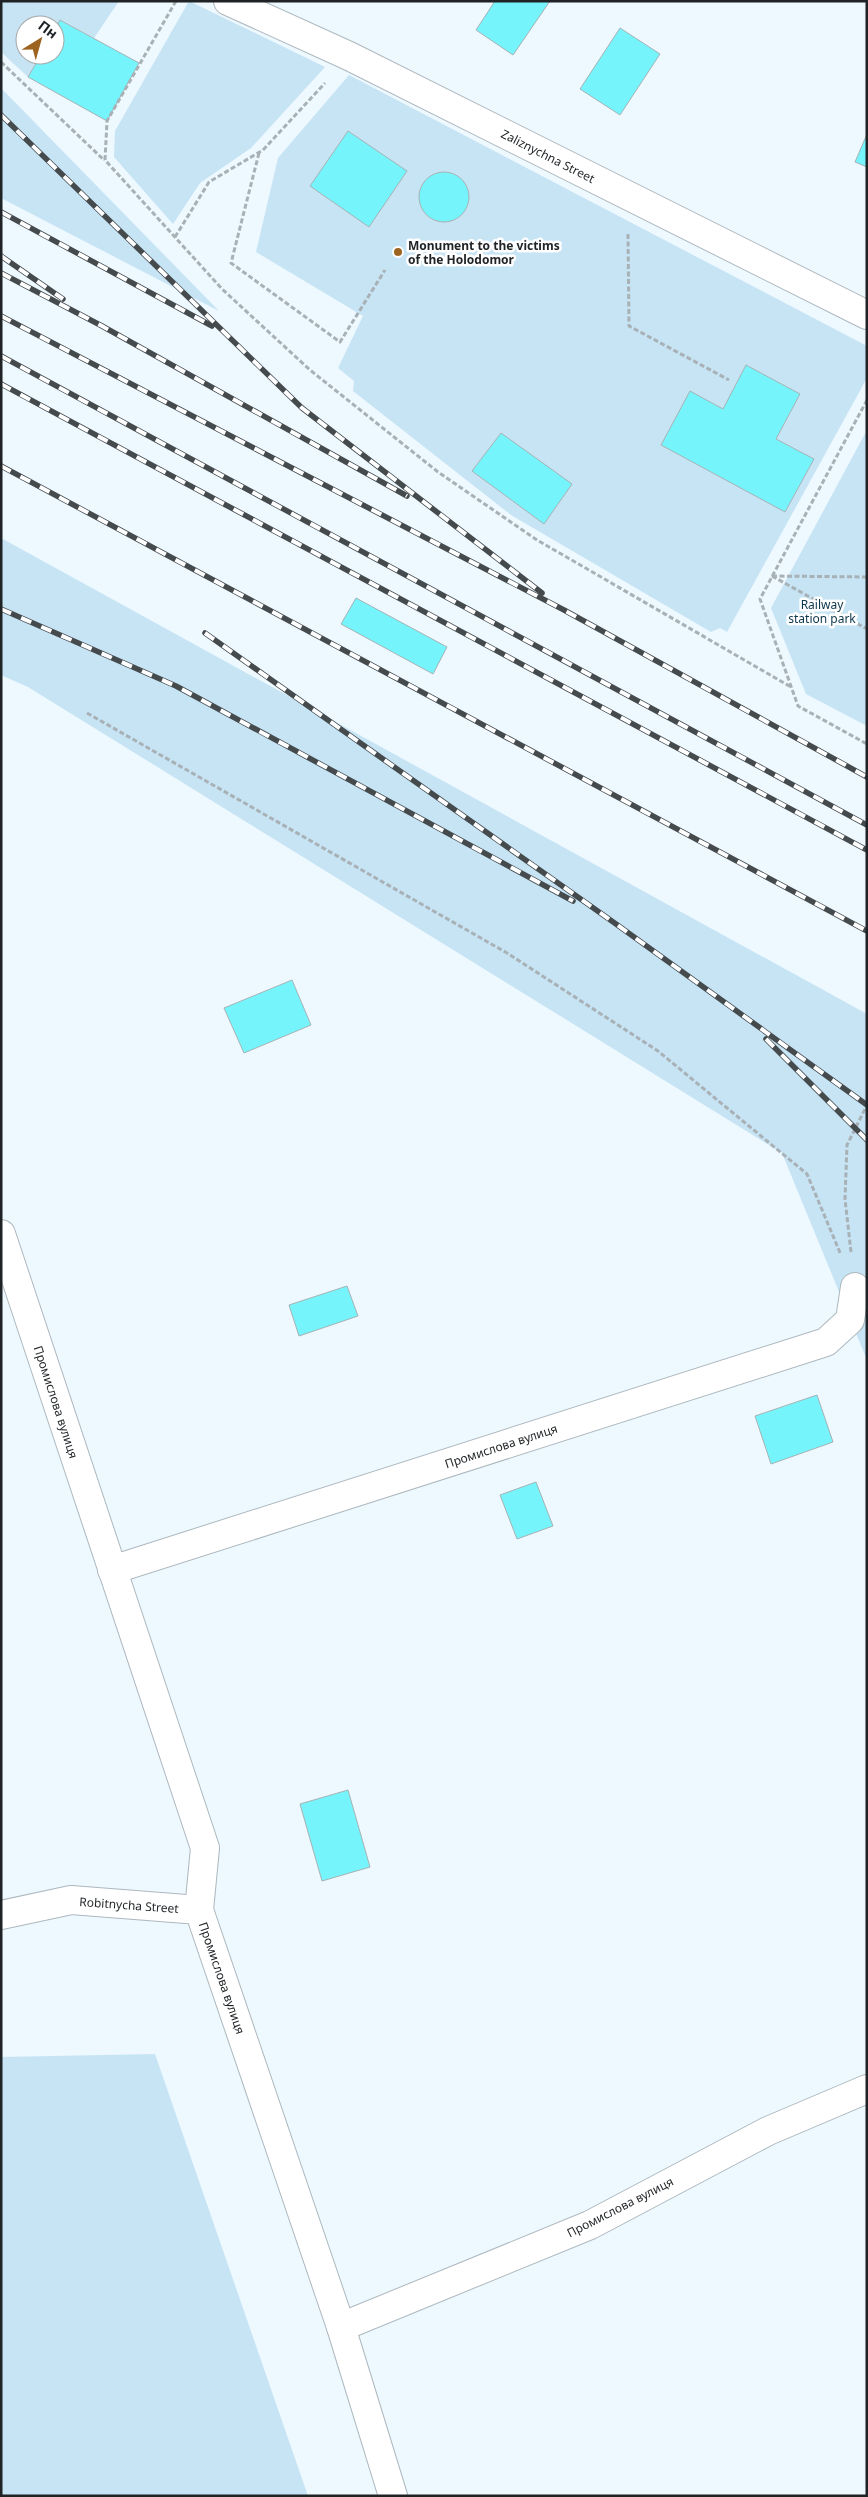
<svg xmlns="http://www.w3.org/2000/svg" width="868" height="2497" font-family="'Noto Sans',sans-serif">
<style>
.green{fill:#c7e4f5}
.building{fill:#75f4fc;stroke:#a6b3b4}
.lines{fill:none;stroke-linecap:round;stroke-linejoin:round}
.street-casing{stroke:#adb8be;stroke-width:30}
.secondary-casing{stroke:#adb8be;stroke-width:30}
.path{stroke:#a8b1b6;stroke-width:3;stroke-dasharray:5 2.5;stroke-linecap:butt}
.street{stroke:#fff;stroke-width:28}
.secondary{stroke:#fff;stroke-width:28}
.rail-casing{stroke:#454a4d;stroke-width:5.5}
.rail{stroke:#fff;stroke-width:4;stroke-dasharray:11;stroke-linecap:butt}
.poi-dot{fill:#9c6420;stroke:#fff;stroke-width:2}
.labels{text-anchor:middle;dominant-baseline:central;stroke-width:5;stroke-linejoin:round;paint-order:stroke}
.street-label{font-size:12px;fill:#1f2325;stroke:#fff}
.poi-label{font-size:12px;font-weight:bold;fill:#1f2325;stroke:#fff;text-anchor:start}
.park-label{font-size:12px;fill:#0d364b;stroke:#fff}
</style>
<rect width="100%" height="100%" fill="#edf8ff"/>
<g class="green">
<path d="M1,1H119L94,38L61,20L55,29V25H25V55H41L28,77L1,52Z"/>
<path d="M189,1L325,67L251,148L200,183L173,224L114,157L115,131Z"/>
<path d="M349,75L867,346V378L727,632L720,628L711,632L511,515L353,391L354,381L338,368L363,316L256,252L278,158Z"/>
<path d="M1,88L219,311L1,198Z"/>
<path d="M867,430V726L806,694L771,608Z"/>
<path d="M1,538L867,1014V1360L782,1153L28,687L1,675Z"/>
<path d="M155,2054L308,2496H1V2057Z"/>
</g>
<g class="building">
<path d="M495,1H550L513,55L476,30Z"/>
<path d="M60,20L139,63L107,121L28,77L41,55H55V29Z"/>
<path d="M620,28L660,54L620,115L580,89Z"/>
<path d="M348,131L407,171L369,227L310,186Z"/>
<path d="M867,134V167L855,162Z"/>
<circle cx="444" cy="197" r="25"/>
<path d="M746,365L800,394L776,439L814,459L785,512L661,445L690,391L723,409Z"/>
<path d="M501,433L572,484L544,524L472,471Z"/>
<path d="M356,598L447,647L433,674L341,624Z"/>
<path d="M292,980L311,1025L244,1053L224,1008Z"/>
<path d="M347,1286L358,1316L299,1336L289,1305Z"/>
<path d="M817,1395L833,1442L771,1464L755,1416Z"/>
<path d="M536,1482L553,1526L517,1539L500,1495Z"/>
<path d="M348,1790L370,1867L322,1881L300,1804Z"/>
</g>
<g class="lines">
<defs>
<g id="street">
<path d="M228,1L349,56L867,315"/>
<path d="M1,1234L205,1848L199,1910"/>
<path d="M112,1570L826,1342L850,1320L855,1287"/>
<path d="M341,2327L590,2225L768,2131L867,2089"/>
</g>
<path id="secondary" d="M1,1915L71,1900L199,1910L341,2327L393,2496"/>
</defs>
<use href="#street" class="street-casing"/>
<use href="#secondary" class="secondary-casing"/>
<g class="path">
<path d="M176,1L107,121L105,160L222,289L310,370L438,472L537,540L791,687"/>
<path d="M1,62L104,160"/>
<path d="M259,153L231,263L340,342L385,270"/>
<path d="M628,234L629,326L729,380"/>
<path d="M175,237L209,182L263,150L325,83"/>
<path d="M867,400L760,599L798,706L867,744"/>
<path d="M772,576L867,629"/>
<path d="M772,576L867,577"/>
<path d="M87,713L507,953L658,1051L807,1174L841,1255"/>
<path d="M851,1252L845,1199L847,1145L867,1105"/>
</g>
<use href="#street" class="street"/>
<use href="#secondary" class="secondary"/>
<defs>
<g id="rail">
<path d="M1,115L302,408L542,593"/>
<path d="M1,212L212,326"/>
<path d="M1,256L63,299"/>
<path d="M1,273L102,326L407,496"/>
<path d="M1,316L564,610L867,777"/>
<path d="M1,356L867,825"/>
<path d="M1,384L867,850"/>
<path d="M1,466L867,931"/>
<path d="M1,609L176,686L573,901"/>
<path d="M205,633L616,924L867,1105"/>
<path d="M766,1039L867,1140"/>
</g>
</defs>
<use href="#rail" class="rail-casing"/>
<use href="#rail" class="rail"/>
</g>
<circle class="poi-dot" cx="398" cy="252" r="5"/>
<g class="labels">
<g class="street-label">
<text transform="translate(548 156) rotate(27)">Zaliznychna Street</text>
<text transform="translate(56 1402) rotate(72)">Промислова вулиця</text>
<text transform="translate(501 1446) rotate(-18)">Промислова вулиця</text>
<text transform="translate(129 1905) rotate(4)">Robitnycha Street</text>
<text transform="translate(222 1978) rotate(71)">Промислова вулиця</text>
<text transform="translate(620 2207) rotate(-27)">Промислова вулиця</text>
</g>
<g class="poi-label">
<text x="408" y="245">Monument to the victims<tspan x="408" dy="14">of the Holodomor</tspan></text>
</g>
<g class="park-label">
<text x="822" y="604">Railway<tspan x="822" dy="14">station park</tspan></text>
</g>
</g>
<rect width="868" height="2497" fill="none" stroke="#1f2325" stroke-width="5"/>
<g transform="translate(40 40) rotate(37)"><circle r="24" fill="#ffffff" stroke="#a5a7a8"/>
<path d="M0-4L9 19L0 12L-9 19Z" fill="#9c6420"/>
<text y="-8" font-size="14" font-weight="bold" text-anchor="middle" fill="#1f2325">Пн</text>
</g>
</svg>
